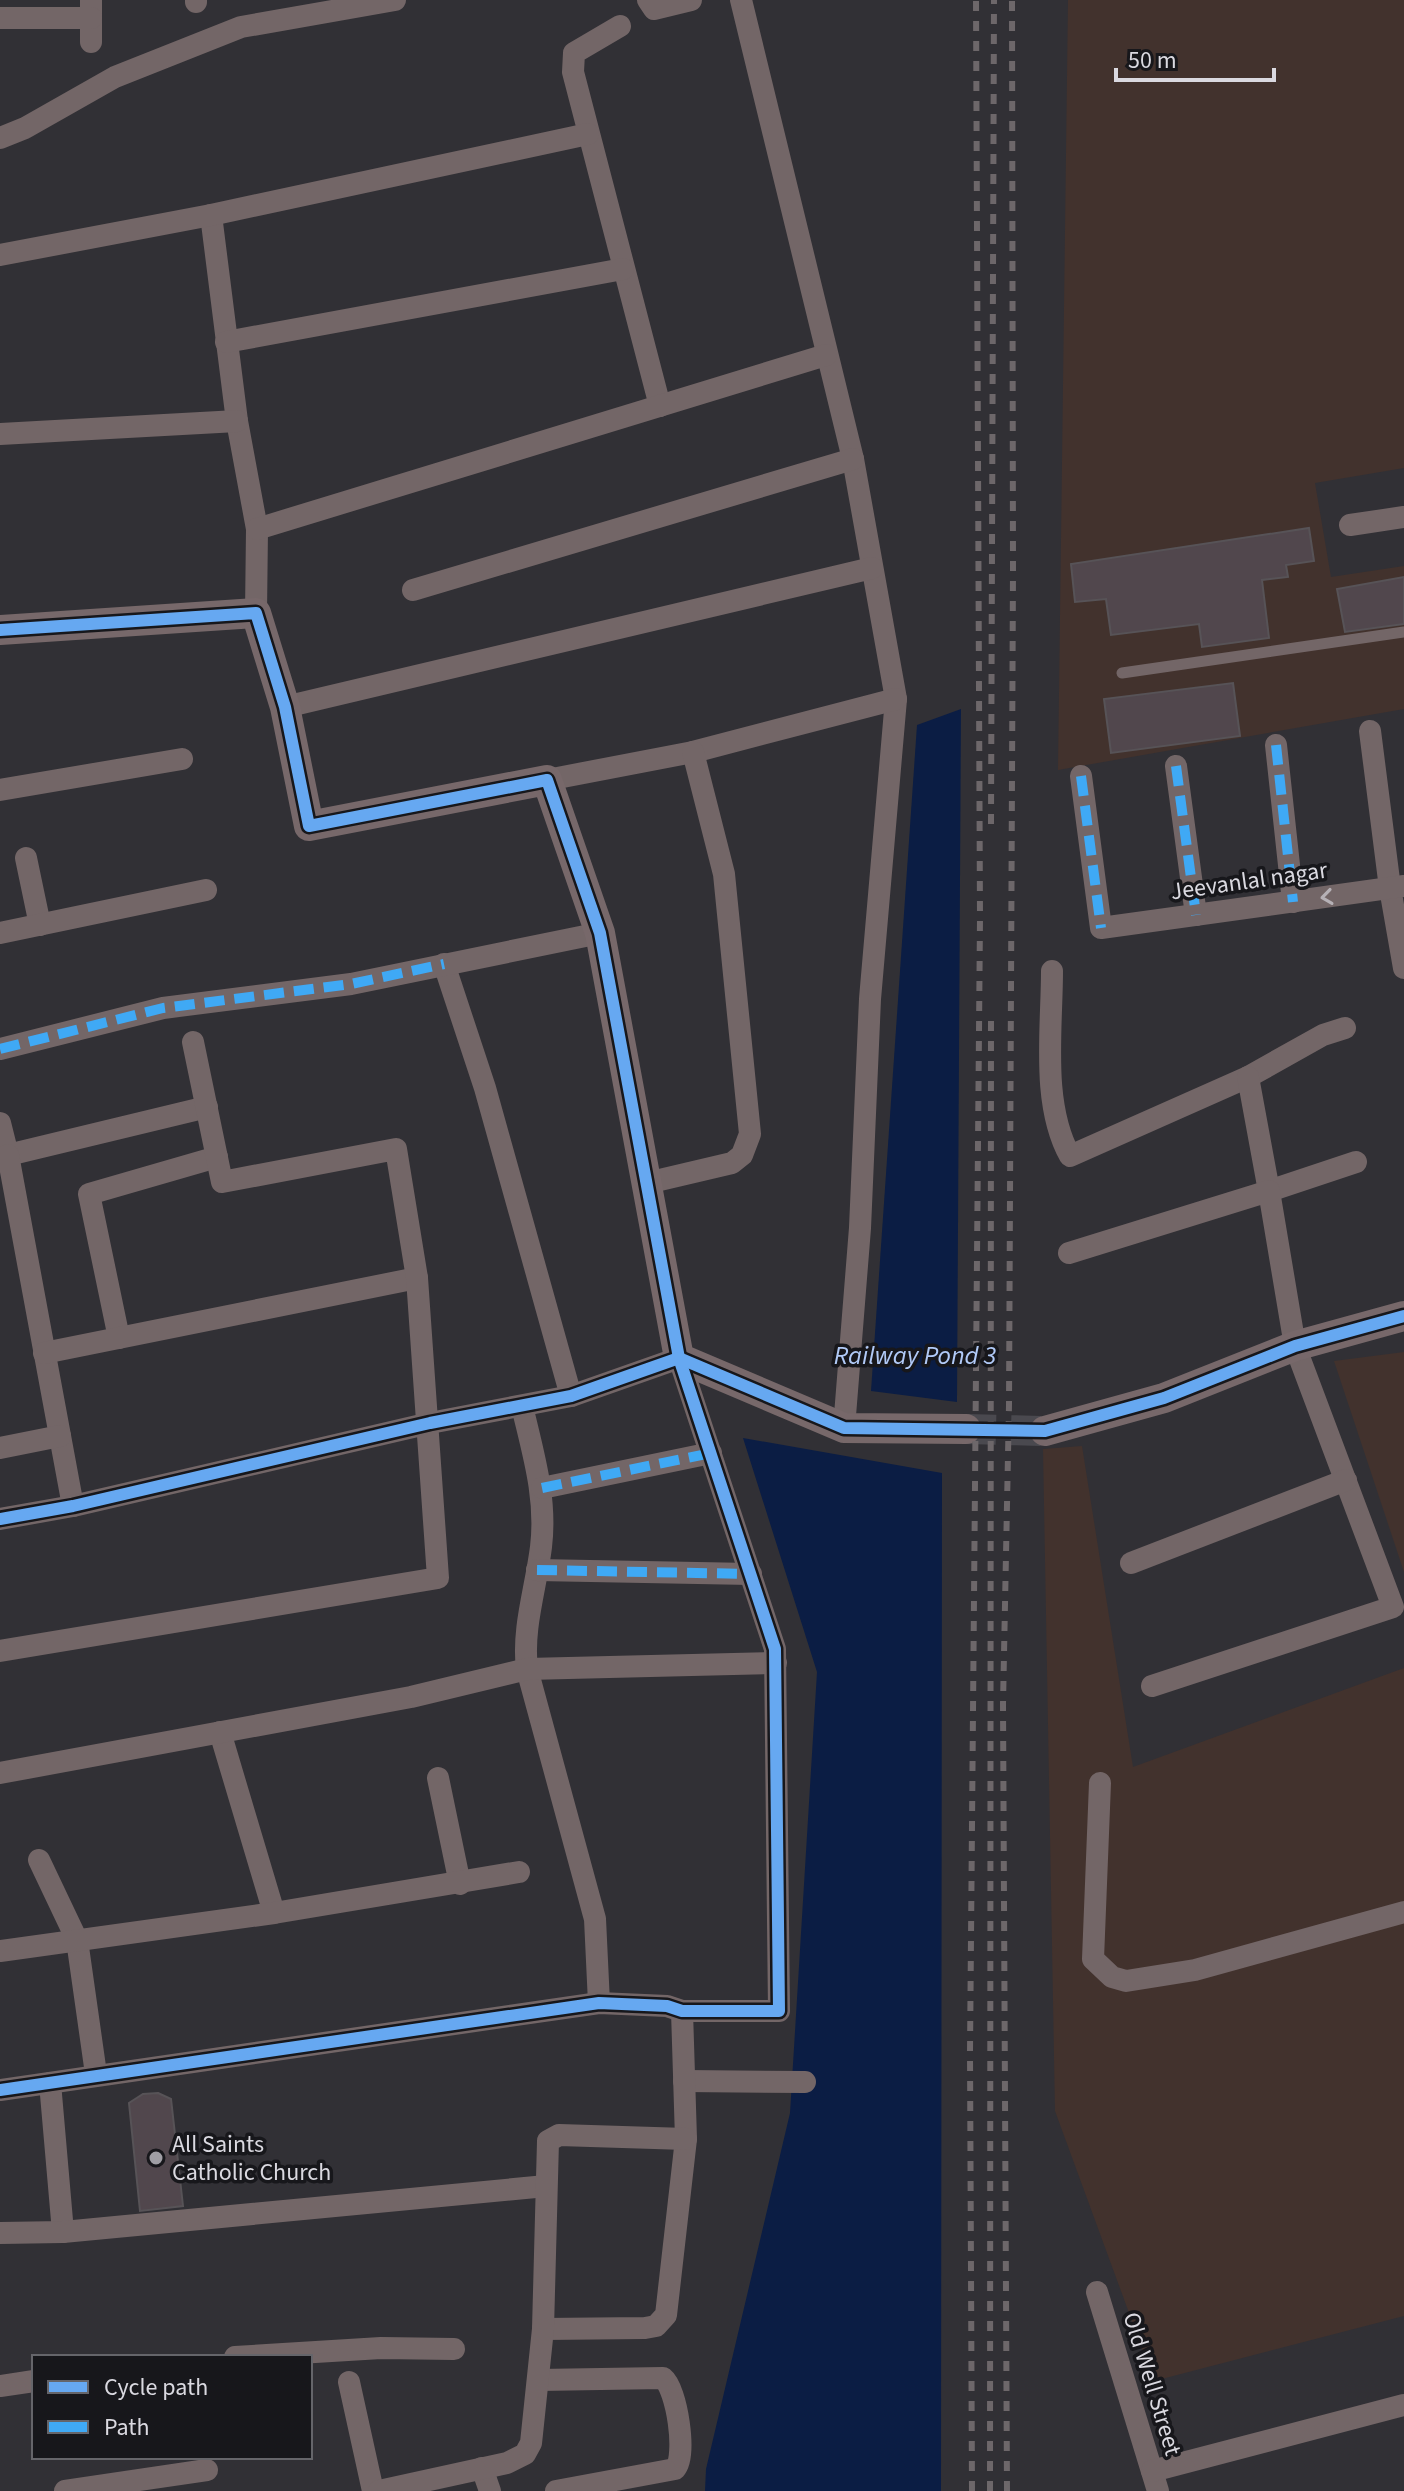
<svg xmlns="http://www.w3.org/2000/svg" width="1404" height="2491" font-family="'Source Sans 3',sans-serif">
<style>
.industrial{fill:#42322d}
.water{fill:#0b1d44}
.building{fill:#51474d;stroke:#575357;stroke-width:2}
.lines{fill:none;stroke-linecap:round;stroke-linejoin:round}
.secondary-tunnel{stroke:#4a494f;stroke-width:30;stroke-dasharray:30 15;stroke-linecap:butt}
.lane{stroke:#736667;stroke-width:11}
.street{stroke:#736667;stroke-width:22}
.secondary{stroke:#77686a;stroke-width:30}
.rail{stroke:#6d676a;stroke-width:6;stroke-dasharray:10 10;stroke-linecap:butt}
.quiet{stroke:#3fa9f5;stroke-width:10;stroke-dasharray:20 10;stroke-linecap:butt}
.cycleway-casing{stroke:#17171b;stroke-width:17}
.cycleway{stroke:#66a8f1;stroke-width:12}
.oneway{stroke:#b6b1b6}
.poi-dot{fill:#9f9ea4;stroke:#17171b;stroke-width:3}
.labels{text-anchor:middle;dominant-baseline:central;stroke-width:7;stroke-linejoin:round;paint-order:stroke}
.street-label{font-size:24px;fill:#dad9e0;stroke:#17171b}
.poi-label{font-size:24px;fill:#dad9e0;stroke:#17171b;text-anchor:start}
.water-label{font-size:26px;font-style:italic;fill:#b1caf7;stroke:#17171b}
</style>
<rect width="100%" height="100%" fill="#313035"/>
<g class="industrial">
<path d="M1068,0H1404V468L1315,483L1331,577L1404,566V709L1058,770Z"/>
<path d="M1404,1352V1572L1334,1361Z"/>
<path d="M1082,1446L1133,1767L1404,1668V2316L1154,2381L1055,2111L1043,1449Z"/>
</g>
<g class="water">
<path d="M961,709L957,1402L871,1391L917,725Z"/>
<path d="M743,1438L942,1473L941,2491H705L706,2469L790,2113L817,1672Z"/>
</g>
<g class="building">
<path d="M1309,528L1314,561L1286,565L1288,577L1262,580L1269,638L1202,647L1199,624L1111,635L1106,599L1075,602L1071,564Z"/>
<path d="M1404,577V624L1345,632L1337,589Z"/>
<path d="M1233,683L1240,736L1111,753L1104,699Z"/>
<path d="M158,2093L171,2099L183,2206L140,2211L129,2103L143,2094Z"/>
</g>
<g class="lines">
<path class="secondary-tunnel" d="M966,1429L1045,1431"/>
<path class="lane" d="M1122,673L1404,632"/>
<g class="street">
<path d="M91,0V42"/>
<path d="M196,0V2"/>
<path d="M648,0L654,9L691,0"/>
<path d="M741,0L853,459L896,699L870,999L860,1228L844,1428"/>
<path d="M0,18H91"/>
<path d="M620,26L574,53L573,72L660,406"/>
<path d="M0,138L25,128L115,77L241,27L395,0"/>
<path d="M211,215L237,421L257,529L256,613"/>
<path d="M0,255L211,215L588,134"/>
<path d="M226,342L623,269"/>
<path d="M0,434L237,421"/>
<path d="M1350,525L1404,517"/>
<path d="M257,529L826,355"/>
<path d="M413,590L853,459"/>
<path d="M285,707L872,568"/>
<path d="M1370,731L1390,888L1404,968"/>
<path d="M1276,745L1293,902"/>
<path d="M1176,766L1196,915"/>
<path d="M1081,776L1101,928L1404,886"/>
<path d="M547,780L693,752L896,699"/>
<path d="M0,790L182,759"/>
<path d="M26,858L40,925"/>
<path d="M0,933L206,890"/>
<path d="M444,964L485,1088L571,1396"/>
<path d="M1052,971C1052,1029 1041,1104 1070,1156L1248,1077L1323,1035L1345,1028"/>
<path d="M0,1049L163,1008L351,984L600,933"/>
<path d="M1248,1077L1269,1191L1356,1162"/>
<path d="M0,1123L8,1155L207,1107"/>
<path d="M8,1155L73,1506"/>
<path d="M647,1183L732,1163L742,1155L750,1134L724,874L693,752"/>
<path d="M1069,1253L1269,1191L1295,1346L1393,1607L1152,1686"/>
<path d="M119,1338L89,1194L217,1157"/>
<path d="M44,1353L417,1278"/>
<path d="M522,1406C533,1453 547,1498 541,1547C536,1588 522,1628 527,1669L595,1919L599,2003"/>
<path d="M0,1448L60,1436"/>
<path d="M542,1488L711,1453"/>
<path d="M0,1519L73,1506L430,1423L571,1396L679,1358L775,1649L779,2011H682L667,2006L599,2003L0,2090"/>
<path d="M1131,1563L1346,1480"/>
<path d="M537,1570L751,1574"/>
<path d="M0,1651L438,1578L417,1278L396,1149L222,1182L193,1042"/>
<path d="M220,1732L274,1913"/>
<path d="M0,1773L411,1697L527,1669L776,1663"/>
<path d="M438,1778L460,1884"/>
<path d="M1100,1783L1093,1959L1112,1977L1126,1981L1195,1970L1404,1912"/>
<path d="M39,1860L77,1940L96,2074"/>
<path d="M0,1951L274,1913L519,1872"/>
<path d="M684,2081L805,2082"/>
<path d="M50,2083L63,2232"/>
<path d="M0,2233L63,2232L546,2186"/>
<path d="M1097,2292L1158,2491"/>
<path d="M543,2329L645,2328L656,2326L666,2315L686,2139L682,2011"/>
<path d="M235,2357L381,2348L454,2349"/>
<path d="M539,2380L663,2378C677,2389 687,2456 675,2469L556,2491"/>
<path d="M349,2382L373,2491"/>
<path d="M0,2386L34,2381"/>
<path d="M482,2468L490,2491"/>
<path d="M1152,2471L1404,2405"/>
<path d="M65,2491L207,2470"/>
<path d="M379,2491L507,2463L525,2454L531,2443L543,2329L548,2141L559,2135L686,2139"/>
</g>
<g class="secondary">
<path d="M0,630L256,613L285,707L309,826L547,780L600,933L679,1358L844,1428L966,1429"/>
<path d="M1045,1431L1164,1398L1295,1346L1404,1316"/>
</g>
<g class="rail">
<path d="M991,824L994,0"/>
<path d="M972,2491L970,2052L980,918L976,0"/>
<path d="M990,2491L991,1020"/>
<path d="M1007,2491L1003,1704L1009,1405L1013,570L1012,0"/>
</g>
<g class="quiet">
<path d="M1276,745L1293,902"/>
<path d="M1176,766L1196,915"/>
<path d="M1081,776L1101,928"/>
<path d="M0,1049L163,1008L351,984L444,964"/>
<path d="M542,1488L711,1453"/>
<path d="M537,1570L751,1574"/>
</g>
<defs>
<g id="cycleway">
<path d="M0,630L256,613L285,707L309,826L547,780L600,933L679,1358L775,1649L779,2011H682L667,2006L599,2003L0,2090"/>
<path d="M0,1519L73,1506L430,1423L571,1396L679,1358L844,1428L1045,1431L1164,1398L1295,1346L1404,1316"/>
</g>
</defs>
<use href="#cycleway" class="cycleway-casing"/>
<use href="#cycleway" class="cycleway"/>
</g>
<defs><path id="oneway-chevron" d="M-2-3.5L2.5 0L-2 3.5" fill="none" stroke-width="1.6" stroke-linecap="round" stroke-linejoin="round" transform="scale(2)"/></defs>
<use class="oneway" href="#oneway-chevron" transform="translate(1327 897) rotate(172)"/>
<circle class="poi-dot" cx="156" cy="2158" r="8"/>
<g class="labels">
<g class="street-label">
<text transform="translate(1249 881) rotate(-8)">Jeevanlal nagar</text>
<text transform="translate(1152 2384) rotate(73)">Old Well Street</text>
</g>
<g class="poi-label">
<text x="172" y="2144">All Saints<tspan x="172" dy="28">Catholic Church</tspan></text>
</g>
<g class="water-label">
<text x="915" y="1355">Railway Pond 3</text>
</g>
</g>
<rect x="32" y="2355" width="280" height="104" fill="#17171b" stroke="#65656a" stroke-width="2"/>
<rect x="48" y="2381" width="40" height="12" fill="#66a8f1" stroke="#65656a" stroke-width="2"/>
<text x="104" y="2395" font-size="24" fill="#dad9e0">Cycle path</text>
<rect x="48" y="2421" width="40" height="12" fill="#3fa9f5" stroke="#65656a" stroke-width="2"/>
<text x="104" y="2435" font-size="24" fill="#dad9e0">Path</text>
<path d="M1116 68v12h158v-12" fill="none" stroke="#dad9e0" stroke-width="4"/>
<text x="1128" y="68" font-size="24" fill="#dad9e0" stroke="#17171b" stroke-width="6" paint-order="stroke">50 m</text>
</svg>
